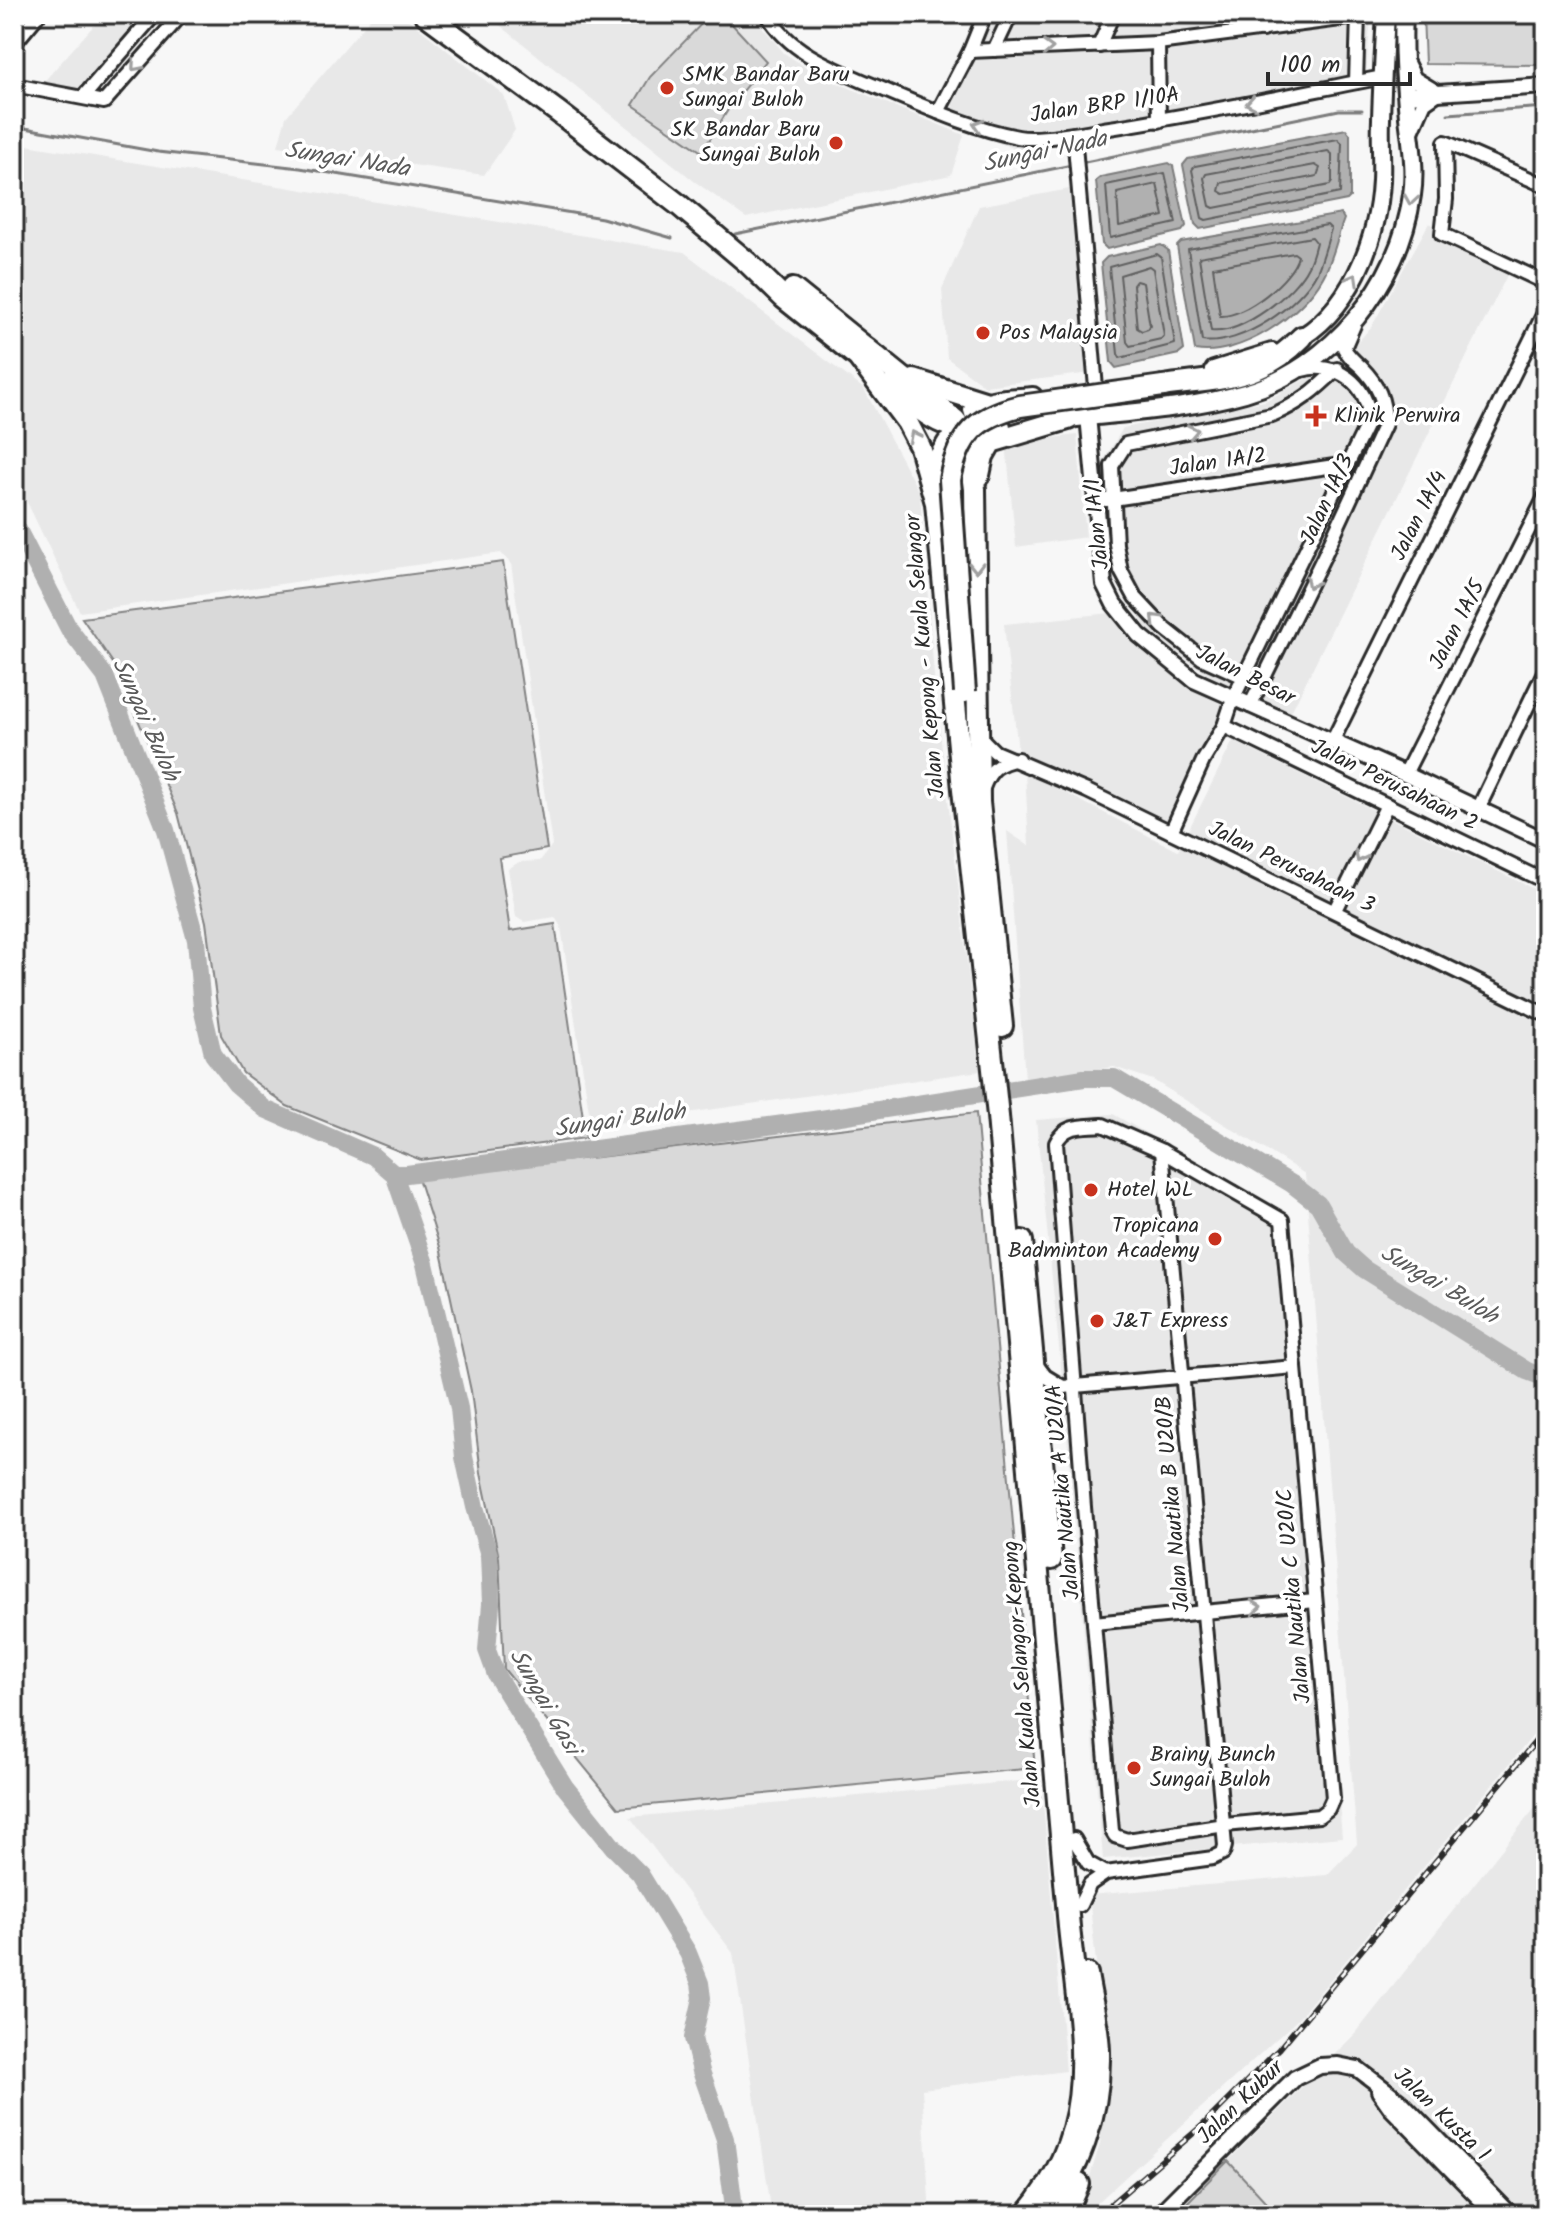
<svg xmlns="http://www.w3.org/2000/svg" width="1560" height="2229" font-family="Kalam,sans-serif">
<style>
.built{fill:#e8e8e8}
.green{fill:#d9d9d9;stroke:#828282;stroke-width:2}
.water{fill:#b0b0b0;stroke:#7b7b7b;stroke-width:2}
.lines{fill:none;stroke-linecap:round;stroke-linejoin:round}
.shore{stroke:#606060;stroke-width:2}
.stream{stroke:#7b7b7b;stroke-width:3}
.river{stroke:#b0b0b0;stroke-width:18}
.minor-casing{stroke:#2b2b2b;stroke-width:18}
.tertiary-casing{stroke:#2b2b2b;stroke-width:20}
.secondary-casing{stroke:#2b2b2b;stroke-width:22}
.trunk-casing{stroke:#2b2b2b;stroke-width:26}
.minor{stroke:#fff;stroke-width:12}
.tertiary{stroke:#fff;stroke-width:14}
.secondary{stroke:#fff;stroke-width:16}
.trunk{stroke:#fff;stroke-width:20}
.rail-casing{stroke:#2b2b2b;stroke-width:6}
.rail{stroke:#fff;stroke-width:3;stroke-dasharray:9;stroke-linecap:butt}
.trunk-bridge-casing{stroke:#2b2b2b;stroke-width:26;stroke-linecap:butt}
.trunk-bridge{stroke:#fff;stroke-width:20}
.oneway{stroke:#a0a0a0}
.poi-dot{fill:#c8321e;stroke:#fff;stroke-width:3}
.labels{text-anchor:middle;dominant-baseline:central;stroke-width:7;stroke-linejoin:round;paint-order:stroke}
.poi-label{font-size:22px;fill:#2b2b2b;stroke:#fff;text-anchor:start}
.street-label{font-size:22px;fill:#2b2b2b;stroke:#fff}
.water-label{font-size:24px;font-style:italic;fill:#5a5a5a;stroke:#fff}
</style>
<rect width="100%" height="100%" fill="#f7f7f7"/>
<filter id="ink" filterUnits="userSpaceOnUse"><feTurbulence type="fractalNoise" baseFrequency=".0125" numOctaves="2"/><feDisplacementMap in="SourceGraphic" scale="16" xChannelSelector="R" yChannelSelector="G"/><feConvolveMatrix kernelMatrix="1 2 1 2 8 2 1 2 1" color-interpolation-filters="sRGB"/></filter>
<g filter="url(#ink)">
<g class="built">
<path d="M104,14H150L82,92L40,86Z"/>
<path d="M374,14H401L504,95L515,130L484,175L278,146L286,117Z"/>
<path d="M486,14H757L763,28L784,53L818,75L964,135L951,175L746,218L694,181Z"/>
<path d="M995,14H1371L1365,87L1021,151L945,122Z"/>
<path d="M14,143L684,252L864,389L920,494L935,689L980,1071L596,1126L590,1118L561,927L555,917L524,922L516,917L508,869L519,862L540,861L552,845L511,564L501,553L80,612L14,475Z"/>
<path d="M1075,188L1091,373L985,386L947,358L942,289L979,206Z"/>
<path d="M1429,223L1514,261L1289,716L1202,671L1147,629L1113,575L1102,463L1123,428L1265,401L1343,359L1372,326Z"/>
<path d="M1077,435L1086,537L1016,547L1006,443Z"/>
<path d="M1111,613L1133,643L1190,689L1227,707L1169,827L1018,751L1004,624Z"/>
<path d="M1233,741L1546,895V1720L1296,2021L1084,2215H1078L1100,2144L1107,2070L1089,1895L1327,1875L1357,1844L1305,1174L1153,1080L1114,1067L1025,1079L1007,831L1029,846L1025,772L1178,851Z"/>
<path d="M1113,1114L1288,1214L1342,1837L1103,1859L1063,1387L1036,1120Z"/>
<path d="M1041,1779L1066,2071L922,2089L930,2215H772L733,1953L630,1817Z"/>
<path d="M1546,1794V2215H1278L1228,2161L1355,2034Z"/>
</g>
<g class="green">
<path d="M1423,14H1546V65L1425,64Z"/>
<path d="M708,17L730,22L766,61L731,105L702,152L633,105L650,77Z"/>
<path d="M503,562L547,849L499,858L510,931L555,924L586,1138L421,1160L287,1106L243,1073L221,1035L206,922L178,813L115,666L82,618Z"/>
<path d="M976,1113L1035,1768L618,1808L504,1669L499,1558L481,1473L471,1391L440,1247L418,1178Z"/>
<path d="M1228,2161L1278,2215H1175Z"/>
</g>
<g class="water">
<path d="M1346,129L1350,134V197L1347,200L1200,229L1195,224L1183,165L1188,159Z"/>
<path d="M1169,163L1173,166L1186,226L1182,231L1107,249L1102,244L1096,181L1101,177Z"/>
<path d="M1341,214L1344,219C1337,237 1333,260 1323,277C1302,315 1240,358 1195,350L1177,246L1181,242Z"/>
<path d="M1161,245L1168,250L1184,350L1179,354L1116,368L1111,362L1101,263L1107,257Z"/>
</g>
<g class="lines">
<g class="shore">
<path d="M1338,139L1342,143L1340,193L1206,220L1202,218L1192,170L1195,166Z"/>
<path d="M1328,151L1332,154V182L1330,185L1214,208L1210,206L1204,178L1206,174Z"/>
<path d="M1315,165L1320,168L1317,176L1224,194L1219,191L1221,183Z"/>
<path d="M1165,173L1176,223L1110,238L1106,185Z"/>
<path d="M1157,184L1164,216L1119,226L1117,193Z"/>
<path d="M1327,225L1331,229C1327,243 1323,259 1317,272C1300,305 1241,347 1202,341L1188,249Z"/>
<path d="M1312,237L1316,242C1314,250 1312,259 1308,266C1295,293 1242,335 1211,331L1199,257Z"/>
<path d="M1294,253L1298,256C1293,279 1244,318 1220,316L1213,267Z"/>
<path d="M1157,254L1161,257L1175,344L1120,358L1118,354L1109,267Z"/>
<path d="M1149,266L1153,269L1164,336L1161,339L1130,346L1127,342L1120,275Z"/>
<path d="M1136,281L1143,283L1150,326L1148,329L1142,331L1137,328L1133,285Z"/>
</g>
<g class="stream">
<path d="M1448,114L1546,107"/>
<path d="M14,126L158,152L300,168L602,218L672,238"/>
<path d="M1080,163L1339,110H1362"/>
<path d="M735,234L1072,165"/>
</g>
<g class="river">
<path d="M14,522L69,629L105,676L166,830L196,940L202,1008L213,1054L236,1084L265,1109L373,1156L394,1174H407L821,1119L1084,1078H1114L1292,1184L1318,1204L1346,1253L1364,1269L1527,1371L1546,1378"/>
<path d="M394,1174L425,1264L459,1408L464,1457L475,1507L489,1555L491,1604L487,1650L496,1675L565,1787L614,1848L640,1874L688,1953L700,1983L702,1998L693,2038L701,2071L725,2139L735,2215"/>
</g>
<defs>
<g id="minor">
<path d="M767,14C789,52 832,68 870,84C917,103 969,128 1018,137C1039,141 1081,133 1103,129C1197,115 1290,95 1383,77"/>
<path d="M1262,30L1263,14"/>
<path d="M1158,43L1159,121"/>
<path d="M14,44L39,14"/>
<path d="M1099,46L1113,14"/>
<path d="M994,50L1011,14"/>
<path d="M970,51L1158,43L1379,14"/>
<path d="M1356,82L1358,14"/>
<path d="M14,85L104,102L182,14"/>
<path d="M83,97L155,14"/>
<path d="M938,112L970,51L985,14"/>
<path d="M1074,134L1096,388"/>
<path d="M1546,186L1445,142L1446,199L1442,234L1546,283"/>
<path d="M1106,500L1348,464"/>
<path d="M1244,677L1202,658L1163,627L1135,597L1121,571L1116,544L1112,466L1126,444L1272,415C1299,404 1316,390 1337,369"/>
<path d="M1250,706L1325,554L1385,424C1385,400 1378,384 1361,367C1354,361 1348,356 1344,348L1354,325"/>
<path d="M1224,726L1546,882"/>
<path d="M979,736L995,752L1087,791L1546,1015"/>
<path d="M1332,742L1546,309"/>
<path d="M1405,774L1546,495"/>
<path d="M983,788C990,769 998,763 1018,759"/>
<path d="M1478,809L1546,668"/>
<path d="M1171,832L1203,761L1224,726L1233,699L1369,420C1369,384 1335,360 1302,370"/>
<path d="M1335,910L1387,805"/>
<path d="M1103,1125L1162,1151L1282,1220L1333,1798L1328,1809L1319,1816L1225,1825L1127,1840L1115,1836L1112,1831L1084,1507L1056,1143C1065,1123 1084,1127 1103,1125Z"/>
<path d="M1036,1364L1045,1376L1063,1387"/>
<path d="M1040,1413L1049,1398L1063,1387L1295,1367"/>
<path d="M1094,1623L1315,1601"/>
<path d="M1074,1839L1088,1863L1106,1873"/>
<path d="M1080,1905L1090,1884L1106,1873L1213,1858L1223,1853L1225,1846L1162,1151"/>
</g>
<g id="tertiary">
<path d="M1405,61L1414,79L1437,93"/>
<path d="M1406,95L1546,86"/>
<path d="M1410,134L1424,102L1437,93"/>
<path d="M1088,416L1104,584L1114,604L1139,635L1194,680L1405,774L1546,841"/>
<path d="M1379,2091L1391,2108L1496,2215"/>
<path d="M1158,2215L1295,2078L1320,2066L1338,2065L1358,2069L1400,2101L1511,2215"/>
</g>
<g id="secondary">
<path d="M1293,342C1349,314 1378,240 1381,181C1382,160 1380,139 1381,119C1382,84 1384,49 1386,14"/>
<path d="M1214,370L1272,352"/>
<path d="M1059,420C1120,413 1185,410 1245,393C1331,368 1400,284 1412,195C1416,169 1411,143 1408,117C1405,83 1402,48 1404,14"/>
<path d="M988,426L975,420L972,410C985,396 1014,398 1033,396"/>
</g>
<g id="trunk">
<path d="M425,14L558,112L679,205L748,263L784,298L858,357L907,422L920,447L936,503L963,789L998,1116L1069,1927C1080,2035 1104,2125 1026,2215"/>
<path d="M793,289L955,420L969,440L975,489L979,802L1002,1026"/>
<path d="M914,380L984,402"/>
<path d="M891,386C930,418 947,436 1000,427"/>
<path d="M1163,386C1219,378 1260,381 1302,337"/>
<path d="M979,475L983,456L991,442L1068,419"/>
<path d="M936,483L939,458L948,443L961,442L972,451"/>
<path d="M1022,1241L1051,1559"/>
<path d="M1045,2215C1079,2171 1099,2115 1099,2060C1100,2032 1091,2001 1087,1974"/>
<path d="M1065,2215L1079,2184"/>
</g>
</defs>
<use href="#minor" class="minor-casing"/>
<use href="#tertiary" class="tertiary-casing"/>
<use href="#secondary" class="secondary-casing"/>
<use href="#trunk" class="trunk-casing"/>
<use href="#minor" class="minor"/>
<use href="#tertiary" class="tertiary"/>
<use href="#secondary" class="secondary"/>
<use href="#trunk" class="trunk"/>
<defs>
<path id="rail" d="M1098,2215L1203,2125L1279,2049L1546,1729"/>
</defs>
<use href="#rail" class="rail-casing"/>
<use href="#rail" class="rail"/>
<defs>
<path id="trunk-bridge" d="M965,692L950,480C958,435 976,417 1020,406L1163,386"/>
</defs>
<use href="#trunk-bridge" class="trunk-bridge-casing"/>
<use href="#trunk-bridge" class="trunk-bridge"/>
</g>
<defs><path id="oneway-chevron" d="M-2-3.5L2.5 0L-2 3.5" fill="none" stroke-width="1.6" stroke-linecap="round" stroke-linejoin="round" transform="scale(2)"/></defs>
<g class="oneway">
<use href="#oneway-chevron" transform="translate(1048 48) rotate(-2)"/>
<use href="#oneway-chevron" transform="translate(136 66) rotate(131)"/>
<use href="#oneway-chevron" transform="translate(1251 103) rotate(169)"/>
<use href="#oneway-chevron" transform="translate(978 125) rotate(-163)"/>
<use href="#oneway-chevron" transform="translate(1411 200) rotate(99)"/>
<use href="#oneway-chevron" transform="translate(1353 279) rotate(-61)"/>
<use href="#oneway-chevron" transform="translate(1193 431) rotate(-12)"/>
<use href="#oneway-chevron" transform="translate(914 436) rotate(-117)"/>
<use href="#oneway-chevron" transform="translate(976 567) rotate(89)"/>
<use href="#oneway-chevron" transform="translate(1311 583) rotate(116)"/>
<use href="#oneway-chevron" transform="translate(1156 619) rotate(-134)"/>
<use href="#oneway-chevron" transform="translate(1360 857) rotate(116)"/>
<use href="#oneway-chevron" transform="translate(1256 1607) rotate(-6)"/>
</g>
</g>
<g class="poi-dot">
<circle cx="667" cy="88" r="8"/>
<circle cx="836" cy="143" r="8"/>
<circle cx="983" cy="333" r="8"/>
<path d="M1312 404h8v8h8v8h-8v8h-8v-8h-8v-8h8z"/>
<circle cx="1091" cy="1190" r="8"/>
<circle cx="1215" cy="1239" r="8"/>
<circle cx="1097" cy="1321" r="8"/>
<circle cx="1134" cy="1768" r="8"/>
</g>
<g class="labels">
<g class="poi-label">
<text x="683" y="75">SMK Bandar Baru<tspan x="683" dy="25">Sungai Buloh</tspan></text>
<text x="820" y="130" text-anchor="end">SK Bandar Baru<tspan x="820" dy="25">Sungai Buloh</tspan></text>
<text x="999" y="333">Pos Malaysia</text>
<text x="1334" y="416">Klinik Perwira</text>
<text x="1107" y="1190">Hotel WL</text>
<text x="1199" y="1226" text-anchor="end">Tropicana<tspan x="1199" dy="25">Badminton Academy</tspan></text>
<text x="1113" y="1321">J&amp;T Express</text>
<text x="1150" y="1755">Brainy Bunch<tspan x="1150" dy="25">Sungai Buloh</tspan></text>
</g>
<g class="street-label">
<text transform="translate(1105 106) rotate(-8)">Jalan BRP 1/10A</text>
<text transform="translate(1218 463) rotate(-8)">Jalan 1A/2</text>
<text transform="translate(1328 500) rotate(-65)">Jalan 1A/3</text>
<text transform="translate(1420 516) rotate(-63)">Jalan 1A/4</text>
<text transform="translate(1098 524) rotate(-96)">Jalan 1A/1</text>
<text transform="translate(1458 625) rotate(-63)">Jalan 1A/5</text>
<text transform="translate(926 656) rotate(-95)">Jalan Kepong - Kuala Selangor</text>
<text transform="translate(1245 676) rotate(27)">Jalan Besar</text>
<text transform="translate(1394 786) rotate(26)">Jalan Perusahaan 2</text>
<text transform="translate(1291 868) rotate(26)">Jalan Perusahaan 3</text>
<text transform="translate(1064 1492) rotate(-95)">Jalan Nautika A U20/A</text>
<text transform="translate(1174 1504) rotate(-95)">Jalan Nautika B U20/B</text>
<text transform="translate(1295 1596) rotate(-95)">Jalan Nautika C U20/C</text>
<text transform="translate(1023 1674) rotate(-95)">Jalan Kuala Selangor-Kepong</text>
<text transform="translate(1241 2103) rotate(-44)">Jalan Kubur</text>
<text transform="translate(1441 2115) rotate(44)">Jalan Kusta 1</text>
</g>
<g class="water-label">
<text transform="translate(1045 152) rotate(-12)">Sungai Nada</text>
<text transform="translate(347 160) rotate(9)">Sungai Nada</text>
<text transform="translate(145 720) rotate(66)">Sungai Buloh</text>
<text transform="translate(620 1121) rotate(-8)">Sungai Buloh</text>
<text transform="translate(1439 1285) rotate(31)">Sungai Buloh</text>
<text transform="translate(544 1702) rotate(60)">Sungai Gasi</text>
</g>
</g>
<rect width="1560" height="2229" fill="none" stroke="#fff" stroke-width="48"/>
<rect x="24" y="24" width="1512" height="2181" fill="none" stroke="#2b2b2b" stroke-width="3" filter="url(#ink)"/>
<path d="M1268 72v12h142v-12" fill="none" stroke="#2b2b2b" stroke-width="4"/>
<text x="1280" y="72" font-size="24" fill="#2b2b2b" stroke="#ffffff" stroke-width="6" paint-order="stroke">100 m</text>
</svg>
